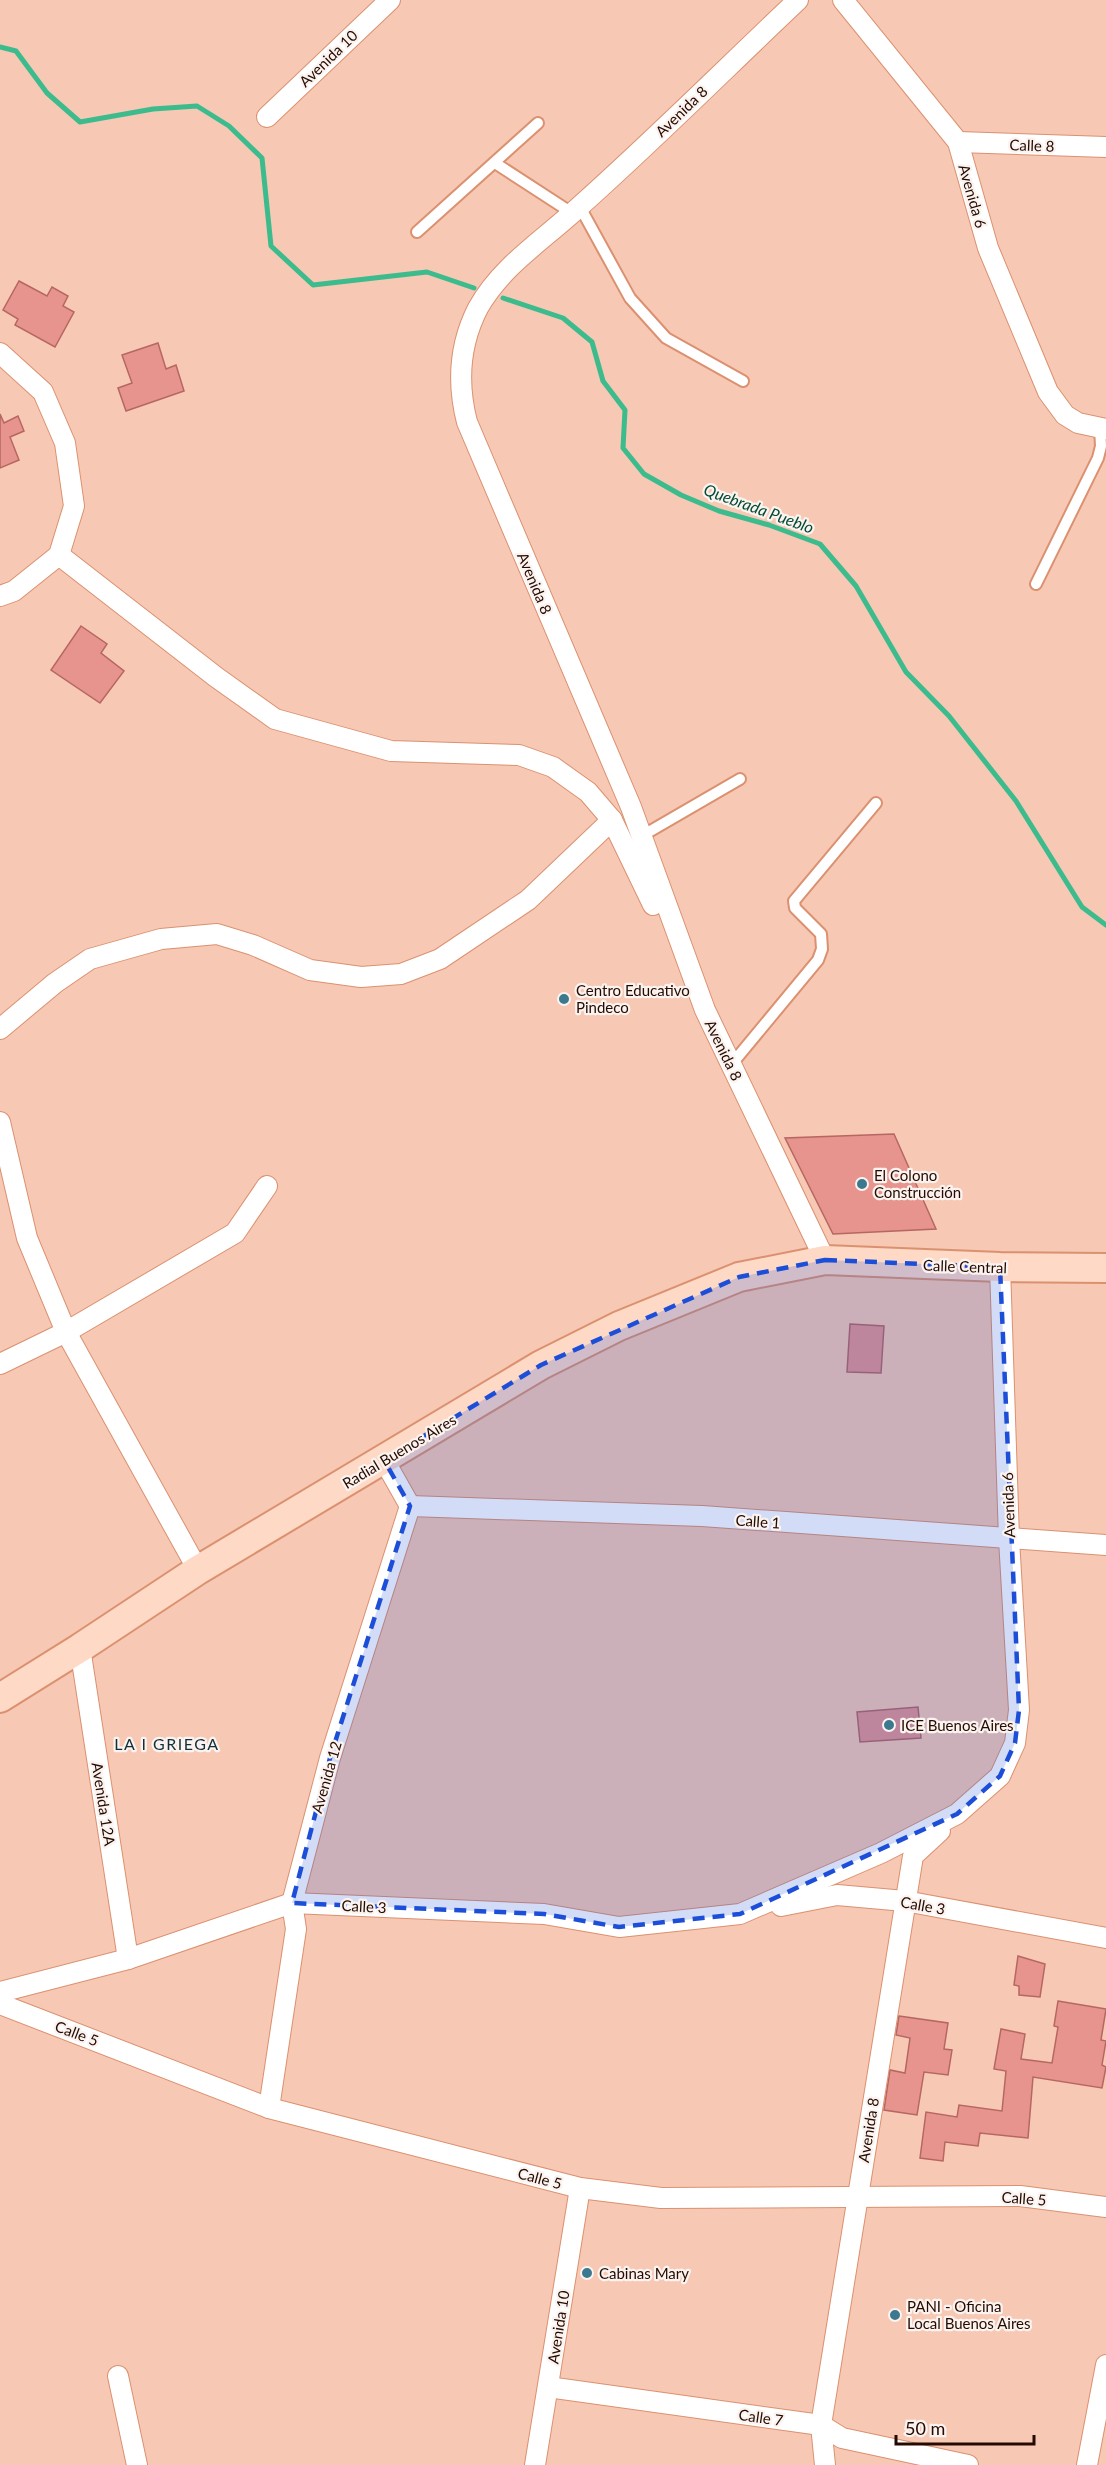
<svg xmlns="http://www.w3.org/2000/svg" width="1106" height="2465" font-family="Lato,sans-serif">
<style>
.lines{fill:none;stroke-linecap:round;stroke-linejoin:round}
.stream{stroke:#3cbb8d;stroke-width:5}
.building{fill:#e7948e;stroke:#b66762;stroke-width:1.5}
.service-casing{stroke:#db9170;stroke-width:14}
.minor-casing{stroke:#db9170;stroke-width:22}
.secondary-casing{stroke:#db9170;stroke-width:32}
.service{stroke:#fff;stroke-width:10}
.minor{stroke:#fff;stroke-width:20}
.secondary{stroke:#fed9c6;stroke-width:28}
.marked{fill:#1d4ed8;fill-opacity:0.2;stroke:#1d4ed8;stroke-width:4.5;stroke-dasharray:12 8;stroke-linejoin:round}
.poi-dot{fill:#3c798f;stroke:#fbf3ef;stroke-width:2}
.labels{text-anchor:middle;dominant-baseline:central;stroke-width:4.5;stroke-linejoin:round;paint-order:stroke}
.street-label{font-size:15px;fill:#250a01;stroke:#fbf3ef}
.poi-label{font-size:15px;fill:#250a01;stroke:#fbf3ef;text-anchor:start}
.water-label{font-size:16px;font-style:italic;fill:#004b34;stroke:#fbf3ef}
.neighbourhood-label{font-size:16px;letter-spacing:1.5px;fill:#112e39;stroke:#fbf3ef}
</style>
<rect width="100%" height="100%" fill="#f7c8b3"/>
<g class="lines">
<g class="stream">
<path d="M0,47L16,51L47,93L80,122L153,109L197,106L229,126L262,158L271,246L313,285L427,272L474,288"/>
<path d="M503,298L563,318L592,342L603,381L625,410L623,448L644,474L681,495L719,511L769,525L820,544L856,586L906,672L949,716L1016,801L1082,907L1106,925"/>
</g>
</g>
<g class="building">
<path d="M19,281L47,296L52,287L68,296L63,306L74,312L55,347L15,325L18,319L3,310Z"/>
<path d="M158,343L166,369L176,365L184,391L126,411L118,388L132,383L122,355Z"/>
<path d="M0,414L4,423L18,416L24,431L10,437L19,460L0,468Z"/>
<path d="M81,626L107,644L101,653L124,671L100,703L51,670Z"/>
<path d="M894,1134L936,1229L833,1234L785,1138Z"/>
<path d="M850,1324L884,1326L881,1373L847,1372Z"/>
<path d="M918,1707L921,1738L860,1742L857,1712Z"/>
<path d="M1018,1956L1045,1964L1040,1997L1019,1995V1986L1014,1985Z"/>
<path d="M1058,2001L1106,2009L1101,2040L1106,2041L1102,2065L1106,2067L1102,2088L1033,2077L1028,2138L980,2133L978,2146L945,2142L943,2161L920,2158L926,2112L957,2117L959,2105L1002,2111L1006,2071L994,2069L1001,2029L1025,2034L1021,2059L1052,2063L1058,2027L1054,2026Z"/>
<path d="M899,2016L948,2023L944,2049L952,2050L948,2075L924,2072L917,2115L884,2110L890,2070L905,2073L910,2038L896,2035Z"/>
</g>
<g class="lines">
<defs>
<g id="service">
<path d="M495,163L572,213"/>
<path d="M580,207L630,298L666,338L743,381"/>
<path d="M417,232L538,123"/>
<path d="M1036,584L1098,458L1101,446L1100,428"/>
<path d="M640,837L740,779"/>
<path d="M731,1065L818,960L822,949L821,934L795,908L794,901L876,803"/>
</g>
<g id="minor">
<path d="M798,0C725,69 654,140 580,206C545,239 502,265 478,308C459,345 457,383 467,422L631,807L705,1010L825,1260"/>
<path d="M843,0L958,142L988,248L1048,392L1065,415L1078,423L1106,429"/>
<path d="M267,117L390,0"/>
<path d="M958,142L1106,147"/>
<path d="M0,353L43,392L65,443L74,506L59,555L14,591L0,596"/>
<path d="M59,555L216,677L275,719L391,751L519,755L553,767L588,792L612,820L653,905"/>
<path d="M0,1029L55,983L90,959L161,939L217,934L253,945L310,970L361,977L401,974L440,959L528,900L612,820"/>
<path d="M0,1122L27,1238L66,1332L198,1570"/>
<path d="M0,1364L66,1332L235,1233L267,1186"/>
<path d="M410,1506L702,1516L1106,1545"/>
<path d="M80,1648L128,1959"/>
<path d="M781,1906L837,1895L905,1901L1106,1938"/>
<path d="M0,1992L128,1959L292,1903L544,1914L619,1927L740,1914L881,1853L957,1814L1000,1776L1015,1743L1019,1710L1009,1539L1000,1267"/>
<path d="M0,2004L269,2108L580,2188L661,2198L1020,2196L1106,2207"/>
<path d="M269,2108L296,1929L292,1903L330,1758L410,1506L384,1460"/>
<path d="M118,2376L137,2465"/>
<path d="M548,2387L821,2425L842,2438L968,2465"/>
<path d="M535,2465L580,2188"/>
<path d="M825,2465L821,2425L913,1856L940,1831"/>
<path d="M1087,2465L1106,2365"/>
</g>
<path id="secondary" d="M0,1698L80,1648L198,1570L541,1365L619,1326L739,1277L825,1260L1000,1267L1106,1268"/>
</defs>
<use href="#service" class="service-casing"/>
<use href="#minor" class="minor-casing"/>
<use href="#secondary" class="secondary-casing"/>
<use href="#service" class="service"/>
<use href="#minor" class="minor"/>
<use href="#secondary" class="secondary"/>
</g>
<path class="marked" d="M825,1260L1000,1267L1019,1710L1015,1743L1000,1776L957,1814L740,1914L619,1927L544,1914L292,1903L330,1758L410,1506L384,1460L541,1365L739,1277Z"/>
<g class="poi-dot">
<circle cx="564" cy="999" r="6"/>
<circle cx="862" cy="1184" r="6"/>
<circle cx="889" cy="1725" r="6"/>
<circle cx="587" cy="2273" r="6"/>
<circle cx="895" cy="2315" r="6"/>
</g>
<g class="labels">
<g class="street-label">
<text transform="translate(328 58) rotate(-44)">Avenida 10</text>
<text transform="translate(681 111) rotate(-44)">Avenida 8</text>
<text transform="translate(1032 145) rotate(2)">Calle 8</text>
<text transform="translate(973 196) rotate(74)">Avenida 6</text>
<text transform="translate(535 583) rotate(67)">Avenida 8</text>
<text transform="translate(724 1050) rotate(64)">Avenida 8</text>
<text transform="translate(965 1266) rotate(2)">Calle Central</text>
<text transform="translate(399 1451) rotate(-31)">Radial Buenos Aires</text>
<text transform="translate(1008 1505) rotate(-92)">Avenida 6</text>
<text transform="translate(758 1521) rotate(4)">Calle 1</text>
<text transform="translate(326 1777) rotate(-74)">Avenida 12</text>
<text transform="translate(104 1804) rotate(81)">Avenida 12A</text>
<text transform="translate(923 1905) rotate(10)">Calle 3</text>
<text transform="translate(364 1906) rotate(3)">Calle 3</text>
<text transform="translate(77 2033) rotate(21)">Calle 5</text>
<text transform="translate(868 2130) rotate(-81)">Avenida 8</text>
<text transform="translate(540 2178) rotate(15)">Calle 5</text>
<text transform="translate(1024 2198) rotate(4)">Calle 5</text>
<text transform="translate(558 2327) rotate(-81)">Avenida 10</text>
<text transform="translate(761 2417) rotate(8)">Calle 7</text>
</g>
<g class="poi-label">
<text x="576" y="990">Centro Educativo<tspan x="576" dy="17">Pindeco</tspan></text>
<text x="874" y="1175">El Colono<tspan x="874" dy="17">Construcción</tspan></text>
<text x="901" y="1725">ICE Buenos Aires</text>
<text x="599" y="2273">Cabinas Mary</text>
<text x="907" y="2306">PANI - Oficina<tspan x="907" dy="17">Local Buenos Aires</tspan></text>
</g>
<g class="water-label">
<text transform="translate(759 508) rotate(20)">Quebrada Pueblo</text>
</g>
<g class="neighbourhood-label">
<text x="167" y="1743">LA I GRIEGA</text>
</g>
</g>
<path d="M896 2435v9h138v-9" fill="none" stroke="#250a01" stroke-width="3"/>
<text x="905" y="2435" font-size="18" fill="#250a01" stroke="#fbf3ef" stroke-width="4.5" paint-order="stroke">50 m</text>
</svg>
